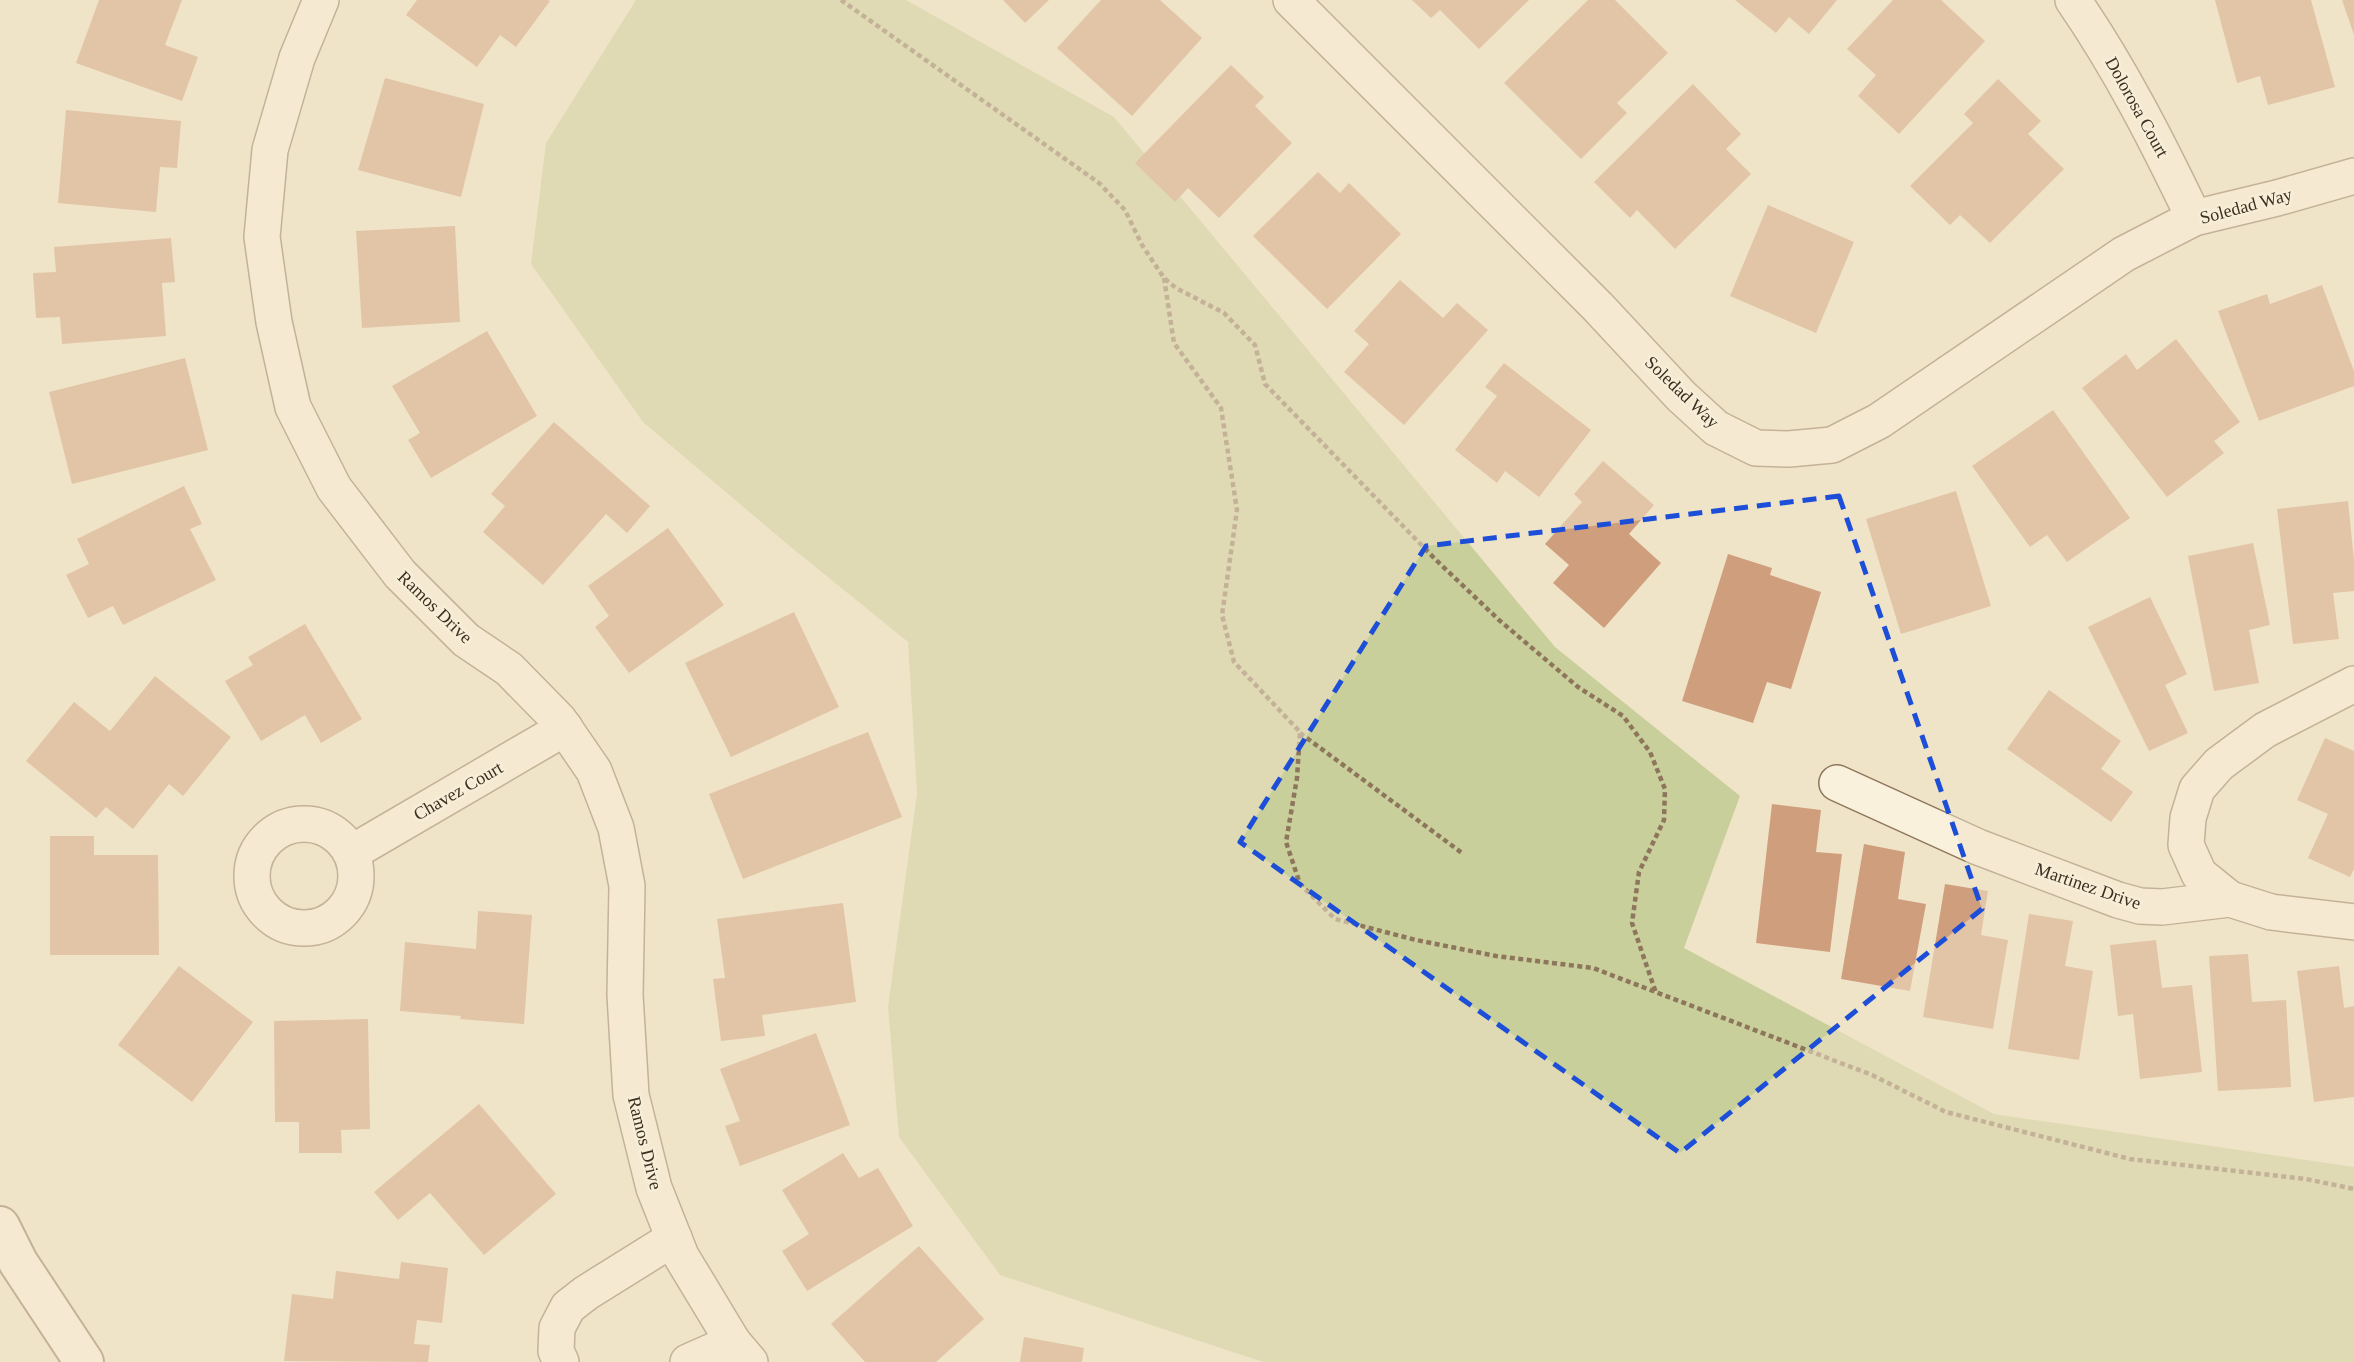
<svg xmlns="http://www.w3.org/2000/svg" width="2354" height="1362" font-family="Georgia,serif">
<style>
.green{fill:#c9cf9b}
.building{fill:#cf9f7d}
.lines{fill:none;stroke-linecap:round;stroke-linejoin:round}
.minor-casing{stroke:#8d765c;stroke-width:38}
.tertiary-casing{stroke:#8d765c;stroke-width:42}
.path{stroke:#8d765c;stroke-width:4.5;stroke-dasharray:5 3.5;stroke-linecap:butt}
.minor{stroke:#faf1dc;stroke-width:35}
.tertiary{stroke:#faf1dc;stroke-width:38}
.marked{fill:none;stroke:#1d4ed8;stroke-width:5;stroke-dasharray:14 9;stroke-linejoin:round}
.labels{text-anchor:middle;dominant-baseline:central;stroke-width:5;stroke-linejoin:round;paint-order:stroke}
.street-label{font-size:18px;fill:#3d2e20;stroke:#f7eed8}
</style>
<rect width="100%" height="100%" fill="#f0e4c8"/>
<path class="green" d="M636,0H906L1114,117L1555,647L1740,796L1684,948L1994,1114L2354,1167V1362H1263L1000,1275L899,1137L888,1007L917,793L908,642L792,548L643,422L531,264L546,143Z"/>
<g class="building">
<path d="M99,0H182L165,45L198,57L182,101L76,63Z"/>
<path d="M417,0H548L550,1L516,47L500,35L477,67L406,15Z"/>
<path d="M1003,0H1049L1025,23Z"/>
<path d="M1101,0H1160L1202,38L1132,116L1057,48Z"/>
<path d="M1412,0H1529L1479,49L1440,10L1431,18Z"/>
<path d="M1588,0H1615L1668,53L1617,103L1627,113L1581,159L1504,83Z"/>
<path d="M1735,0H1837L1809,34L1789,17L1776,33Z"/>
<path d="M1893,0H1941L1985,41L1899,134L1858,96L1876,75L1847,49Z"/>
<path d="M2215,0H2311L2335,87L2268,105L2260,76L2237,83Z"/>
<path d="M2342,0H2354V35Z"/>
<path d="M1231,65L1264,97L1255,106L1292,143L1219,218L1188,188L1175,202L1135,163Z"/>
<path d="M385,78L484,104L461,197L358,170Z"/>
<path d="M1998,79L2041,121L2028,134L2064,169L1990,243L1960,215L1950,225L1910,186L1973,123L1964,114Z"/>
<path d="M1693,84L1741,134L1726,149L1751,174L1675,249L1637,210L1630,218L1594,182Z"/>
<path d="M66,110L181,121L177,168L160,167L156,212L58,203Z"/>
<path d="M1318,172L1340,193L1349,183L1401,234L1327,309L1253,236Z"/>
<path d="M1768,205L1854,242L1816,333L1730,296Z"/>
<path d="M455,226L460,322L362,328L356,231Z"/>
<path d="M171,238L175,282L162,283L166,336L62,344L60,317L36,318L33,273L56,272L54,247Z"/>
<path d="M1400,280L1443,318L1457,303L1488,330L1404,425L1344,372L1369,344L1354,331Z"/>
<path d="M2322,285L2354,371V386L2259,421L2218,311L2267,294L2270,304Z"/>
<path d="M487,331L537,416L431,478L408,440L420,433L392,386Z"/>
<path d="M2176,339L2240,422L2214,441L2224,453L2167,497L2082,388L2126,354L2137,370Z"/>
<path d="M185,358L208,450L72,484L49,392Z"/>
<path d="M1504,363L1591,430L1539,497L1505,471L1497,483L1455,450L1497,396L1485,387Z"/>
<path d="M2053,410L2130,518L2067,562L2047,535L2030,547L1972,466Z"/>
<path d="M554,422L650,506L627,533L606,514L543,585L483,532L505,506L491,494Z"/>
<path d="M1603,461L1654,505L1629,534L1661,563L1604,628L1553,583L1569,565L1545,544L1582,502L1574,494Z"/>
<path d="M184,486L202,524L190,529L216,580L123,625L113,606L88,618L66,575L89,564L77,539Z"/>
<path d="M1956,491L1991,606L1901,634L1866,519Z"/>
<path d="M2348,501L2354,560V591L2333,593L2339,639L2293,644L2277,509Z"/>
<path d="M668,528L724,605L629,673L595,627L609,616L588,586Z"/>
<path d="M2253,543L2270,625L2249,630L2259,683L2214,691L2188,556Z"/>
<path d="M1728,554L1772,568L1770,575L1821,592L1791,689L1767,682L1753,723L1682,701Z"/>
<path d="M2150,597L2187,674L2165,685L2188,733L2149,751L2088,627Z"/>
<path d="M794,612L839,707L731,757L685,663Z"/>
<path d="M305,624L362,719L321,743L305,715L261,741L225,681L253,665L248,657Z"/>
<path d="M155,676L231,737L183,796L169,784L133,829L106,807L96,818L26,761L74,702L110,731Z"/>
<path d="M2049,690L2121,741L2101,769L2133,792L2111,822L2007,749Z"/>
<path d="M868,732L902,817L743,879L709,794Z"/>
<path d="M2325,738L2354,751V869L2350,877L2308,858L2328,814L2297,800Z"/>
<path d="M1772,804L1821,810L1816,852L1842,854L1830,952L1756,943Z"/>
<path d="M50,836H94V855H158L159,955H50Z"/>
<path d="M1864,844L1905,852L1898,899L1926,904L1910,991L1841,979Z"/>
<path d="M1945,884L1988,891L1981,935L2008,940L1993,1029L1923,1017Z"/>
<path d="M843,903L856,1002L762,1015L765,1036L721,1041L713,979L725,978L717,919Z"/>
<path d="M478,911L532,915L524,1024L460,1019L461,1016L400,1011L405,942L476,949Z"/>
<path d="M2029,914L2073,921L2065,966L2093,971L2079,1060L2008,1049Z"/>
<path d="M2156,940L2162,988L2192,985L2202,1072L2140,1079L2133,1014L2118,1016L2110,945Z"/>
<path d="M2248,954L2252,1002L2286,1000L2291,1087L2218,1091L2209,956Z"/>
<path d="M179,966L253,1022L192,1102L118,1045Z"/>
<path d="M2339,966L2344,1008L2354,1006V1097L2314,1102L2297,971Z"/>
<path d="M368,1019L370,1129L341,1130L342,1153H299V1122H275L274,1021Z"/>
<path d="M816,1033L850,1125L740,1166L725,1126L740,1121L720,1069Z"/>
<path d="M479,1104L556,1194L484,1255L430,1193L398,1220L374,1192Z"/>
<path d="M843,1153L859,1178L878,1168L913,1226L807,1291L782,1251L809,1234L782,1190Z"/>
<path d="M919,1246L984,1319L936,1362H865L831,1324Z"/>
<path d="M401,1262L448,1268L442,1323L417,1320L414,1344L430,1345L428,1362L284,1361L292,1294L333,1299L336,1271L399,1279Z"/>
<path d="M1024,1337L1084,1348L1082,1362H1020Z"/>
</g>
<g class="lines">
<defs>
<g id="minor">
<path d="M321,0L297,58L270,150L262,237L274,322L293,407L334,488L400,574L466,640L509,669L559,720L594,771L616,828L627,886L625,995L631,1095L654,1188L681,1256L733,1342L750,1362"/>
<path d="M1291,0L1598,307L1681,396L1716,428L1756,448L1789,449L1832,445L1879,421L2124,254L2194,218L2277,198L2354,176"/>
<path d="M2073,0C2120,68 2158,143 2194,218"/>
<path d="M1837,783L1978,847L2118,900L2140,906L2162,907L2230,899L2271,912L2354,922"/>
<circle cx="304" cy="876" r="52"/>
<path d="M351,853L565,728"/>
<path d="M2230,899L2199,874L2186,845L2188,818L2197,789L2219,764L2265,730L2354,684"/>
<path d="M561,1362L556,1351L557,1328L568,1307L586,1293L674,1238"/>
<path d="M688,1362L733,1342"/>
</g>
<path id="tertiary" d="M0,1226L18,1262L84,1362"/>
</defs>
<use href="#minor" class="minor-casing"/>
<use href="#tertiary" class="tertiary-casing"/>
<g class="path">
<path d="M841,0L1099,183L1125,210L1142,245L1164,278L1176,288L1224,313L1255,345L1265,384L1435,559L1499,620L1578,687L1623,716L1650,752L1665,789L1664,820L1639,872L1632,923L1656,993"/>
<path d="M1164,278L1174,343L1221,408L1237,510L1222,615L1234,662L1300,732L1297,778L1286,842L1300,884L1335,919L1416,940L1496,956L1593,968L1872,1075L1946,1112L2130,1159L2306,1179L2354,1189"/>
<path d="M1300,733L1462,853"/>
</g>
<use href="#minor" class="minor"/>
<use href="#tertiary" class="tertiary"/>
</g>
<path d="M0 0H2354V1362H0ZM1839,496L1982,909L1680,1153L1240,842L1426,546Z" fill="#f0e4c8" fill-opacity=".55" fill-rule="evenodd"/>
<path class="marked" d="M1839,496L1982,909L1680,1153L1240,842L1426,546Z"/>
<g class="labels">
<g class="street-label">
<text transform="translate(2137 107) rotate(61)">Dolorosa Court</text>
<text transform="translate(2246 206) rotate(-15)">Soledad Way</text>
<text transform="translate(1682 392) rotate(44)">Soledad Way</text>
<text transform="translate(435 607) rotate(44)">Ramos Drive</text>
<text transform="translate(458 791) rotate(-30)">Chavez Court</text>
<text transform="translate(2088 886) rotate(19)">Martinez Drive</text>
<text transform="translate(645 1143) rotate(76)">Ramos Drive</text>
</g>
</g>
</svg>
